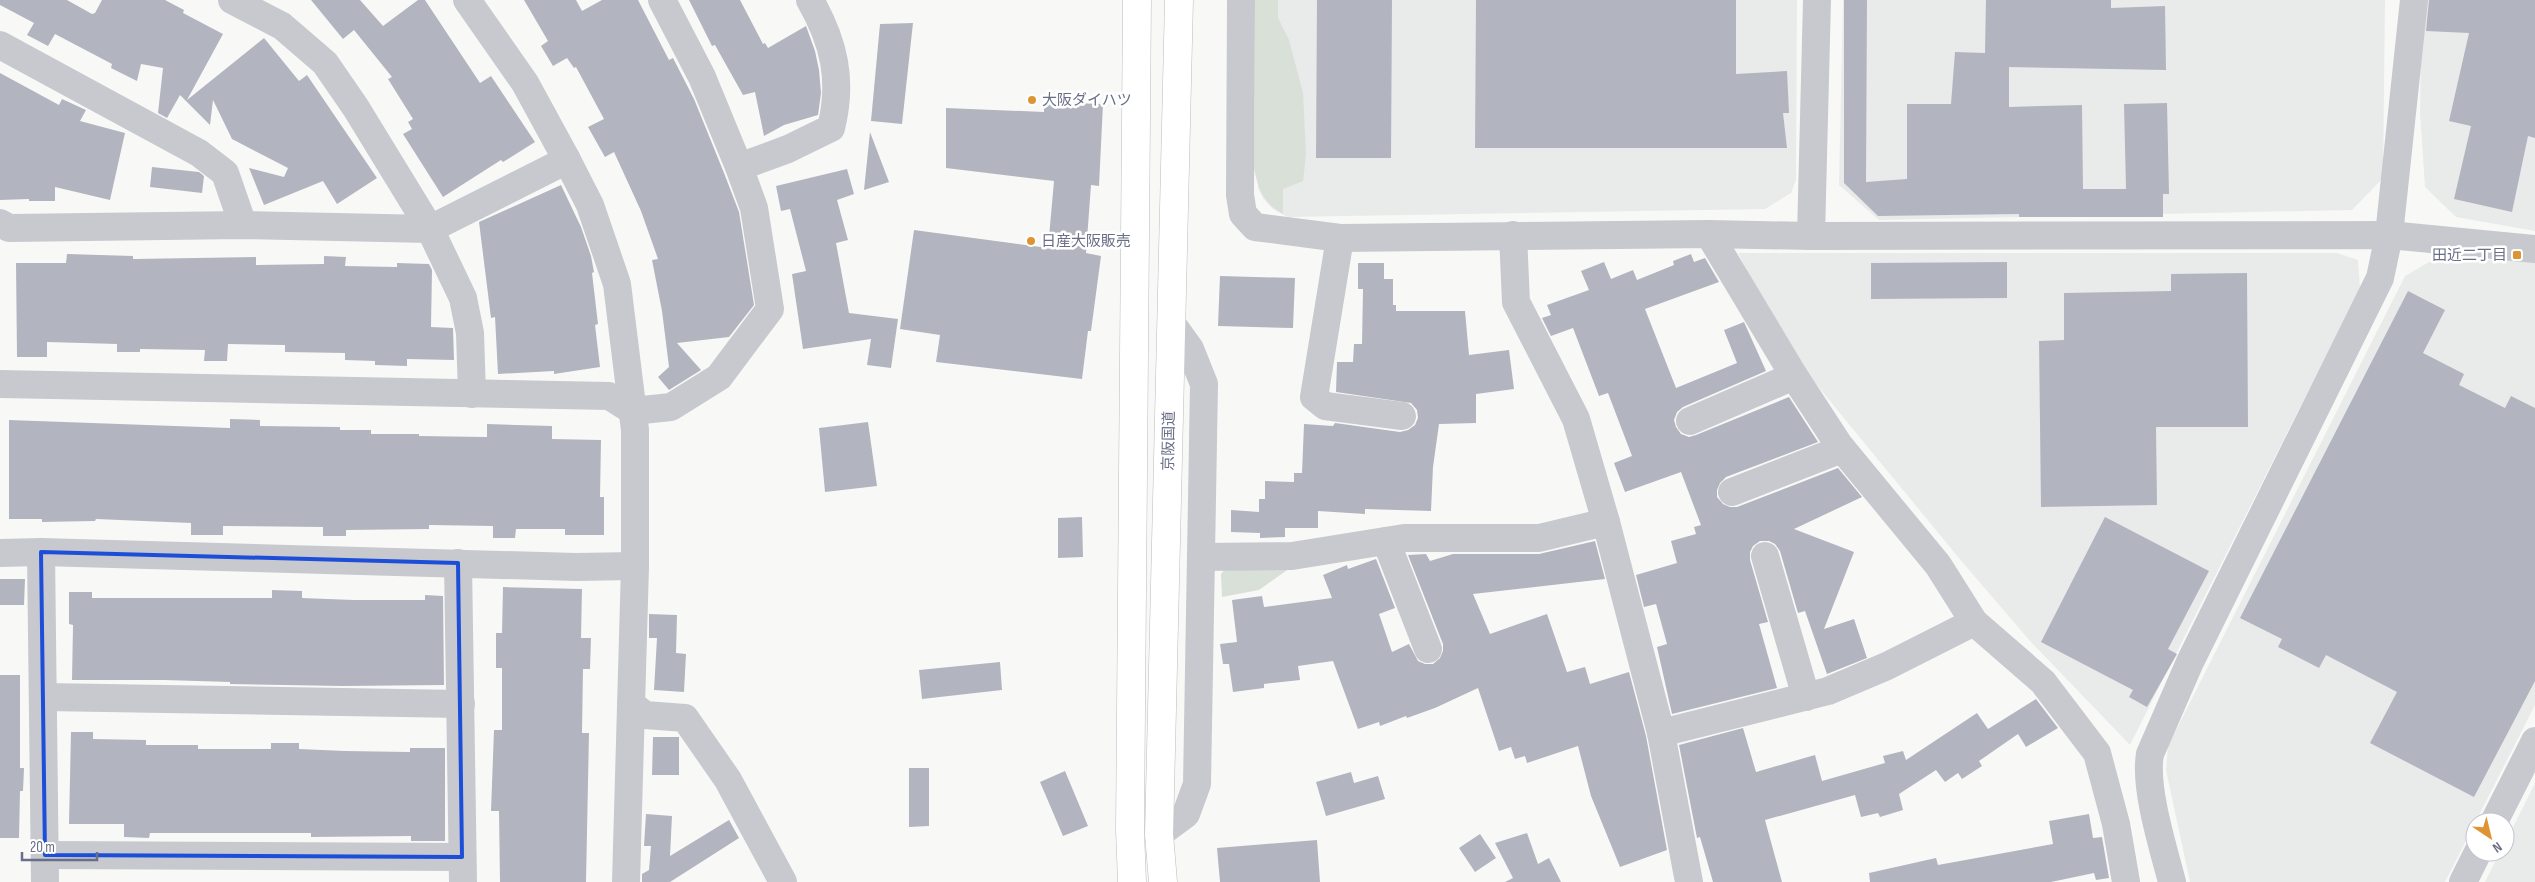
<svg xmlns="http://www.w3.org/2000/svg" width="2535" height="882" font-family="'Sofia Sans Condensed','Noto Sans JP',sans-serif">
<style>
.built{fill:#e9eaea}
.green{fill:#d8e0d8}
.building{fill:#b2b5bf}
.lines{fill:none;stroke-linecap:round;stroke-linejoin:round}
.highway-casing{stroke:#babbc0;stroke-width:29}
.minor{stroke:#c7c9ce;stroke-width:28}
.highway{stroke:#fff;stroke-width:28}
.marked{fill:none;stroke:#1d4ed8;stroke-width:4;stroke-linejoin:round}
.poi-dot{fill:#de9432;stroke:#fff;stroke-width:2}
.labels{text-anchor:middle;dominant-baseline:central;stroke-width:5;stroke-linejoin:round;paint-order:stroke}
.poi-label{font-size:15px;fill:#696f87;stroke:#fff;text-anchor:start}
.street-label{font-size:15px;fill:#696f87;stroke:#fff}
</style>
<rect width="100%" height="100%" fill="#f8f9f7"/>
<g class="built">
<path d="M1255,0H1797L1796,180L1791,193L1765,209L1288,217L1273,209L1263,198L1258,188Z"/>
<path d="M1843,0H2385L2383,178L2352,210L1879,220L1839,185Z"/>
<path d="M2422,0H2535V231L2456,217L2425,187L2420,113Z"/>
<path d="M1738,253H2337L2358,260L2360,288L2130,745L2030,641L1958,557L1784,345Z"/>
<path d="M2531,259L2535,260V705L2445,882H2190L2166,770L2168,746L2405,276L2429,262Z"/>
<path d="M2535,783V882H2485L2500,852H2505V843Z"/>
</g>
<g class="green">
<path d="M1255,0H1278V18L1289,40L1303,93L1306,154L1303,181L1283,189V214C1263,203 1258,189 1254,168Z"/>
<path d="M1230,563L1290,568L1259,590L1222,597L1221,574Z"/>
</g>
<g class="building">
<path d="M0,0H67L92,14L95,13L102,0H165L184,10L183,13L223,34L187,100L264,38L299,81L307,75L377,178L337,204L323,181L264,205L249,168L284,177L288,168L232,139L213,100L210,125L180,95L167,118L158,113L163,68L141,64L137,81L111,68L112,64L55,34L48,46L27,35L34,23L0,5Z"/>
<path d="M311,0H360L383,26L418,0H425L480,83L491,76L535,142L503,162L501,160L443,197L403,134L412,129L408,122L413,119L388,79L392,77L354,30L343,39Z"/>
<path d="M524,0H576L582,11L602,0H638L669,60L673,58L694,99L724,173L739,212L754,305L729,337L677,343L701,370L669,390L658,377L669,367L662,311L652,260L658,259L641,211L614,152L605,157L588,127L604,119L576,67L574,68L567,58L553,66L541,46L548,41Z"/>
<path d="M689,0H740L763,44L765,43L768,48L806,26L815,51L819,70L821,93L818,115L784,125L764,136L755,92L743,95L715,45L712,46Z"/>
<path d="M1317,0H1392L1391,158H1316Z"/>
<path d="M1476,0H1736V74L1787,71L1789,113H1783L1787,148H1475Z"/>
<path d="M1844,0H1867L1866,182L1907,179V104H1951L1955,52L1985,53L1986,0H2111V8L2165,6L2166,70L2009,67V107L2082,105L2083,189H2126L2124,104L2167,103L2169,194H2163V217H2019V214L1878,216L1844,183Z"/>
<path d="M2429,0H2535V138L2528,136L2512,212L2454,199L2471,126L2449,121L2469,33L2426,31Z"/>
<path d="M913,23L902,124L871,121L880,24Z"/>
<path d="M0,73L59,105L62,99L86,110L80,121L125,133L110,200L55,187V201H29V199L0,200Z"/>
<path d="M1044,102L1103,104L1099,186L1091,185L1086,253L1101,256L1091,331H1088L1082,379L936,362L940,335L900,329L914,230L1048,248L1054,181L946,168V108L1044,112Z"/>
<path d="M870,132L889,182L864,190Z"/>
<path d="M152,167L199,172L204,176L202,193L150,187Z"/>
<path d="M847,169L854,194L837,200L848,240L836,243L849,313L898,319L891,368L867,365L871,339L803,349L792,274L806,271L790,209L781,211L776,186Z"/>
<path d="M561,185L581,227L591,256L594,272L592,273L598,324L595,325L600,367L554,374V371L498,374L495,317L491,318L479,222Z"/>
<path d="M67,254L133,256V259L256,257V265L324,264V256L346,257L345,266L397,267V263L429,264L432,270L431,327L453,328L454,360L407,359V366L375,365V361L345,360V353L285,352V345L228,344L227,361H204L205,350L140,349V352H117V344L47,342V357H17L16,263H66Z"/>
<path d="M1691,254L1694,262L1705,258L1719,282L1645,309L1676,388L1737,363L1724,330L1744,322L1766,371L1683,407L1677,412L1674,420L1676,427L1681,434L1689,437L1696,435L1789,397L1818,442L1726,477L1720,483L1717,490V497L1723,504L1730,507H1737L1838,468L1862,497L1794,529L1854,552L1824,629L1854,619L1867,658L1827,674L1805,611L1798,613L1780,551L1775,544L1769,541H1760L1753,546L1750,552V560L1768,622L1759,624L1777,688L1672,714L1657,647L1667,644L1656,604L1644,607L1636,575L1677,563L1671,541L1696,534L1694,527L1701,525L1681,472L1625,492L1614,463L1632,456L1608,393L1599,396L1573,328L1551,336L1542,318L1551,315L1547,305L1589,290L1581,271L1604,262L1611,279L1633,270L1637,280L1674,265L1673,261Z"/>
<path d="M2007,262V298L1871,299V263Z"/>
<path d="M1358,263H1384V279H1393V305H1396V311H1465L1469,355L1509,350L1514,389L1476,394V423L1439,424L1433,467L1431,511L1365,509V514L1318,511V528H1285V537L1260,538V533L1231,532V510L1259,512V499H1265V481L1294,482V473H1302L1304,424L1333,426L1335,423L1400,432L1408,430L1415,425L1418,418L1417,410L1411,403L1336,392L1337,362H1353L1354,344H1362L1363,289H1358Z"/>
<path d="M2247,273L2248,427H2156L2157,505L2041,507L2039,341L2064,340V293L2171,291V274Z"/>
<path d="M1220,276L1295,278L1293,328L1218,326Z"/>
<path d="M2408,291L2445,310L2423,353L2464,374L2459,385L2505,408L2511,396L2535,408V681L2474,797L2370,743L2397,692L2326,655L2319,668L2278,647L2282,639L2240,618Z"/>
<path d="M230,419L260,420V426L340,427V430H371V434H419V436L487,437V424L552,426V439L601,440L600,497H604V535H565V529H516L515,538H493V526L429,525V529L346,530V536H323V527L223,526V535H191V523L96,519L95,521L42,522V519H9V420L230,428Z"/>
<path d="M868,422L877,486L825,492L819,428Z"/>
<path d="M1082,517L1083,557L1058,558V518Z"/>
<path d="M2105,517L2209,571L2168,649L2177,654L2147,707L2129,697L2133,690L2041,642Z"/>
<path d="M1595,541L1605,579L1473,594L1490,634L1547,614L1567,672L1585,667L1590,684L1629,672L1646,736L1667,850L1620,867L1591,796L1578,746L1527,763L1525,756L1515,759L1511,747L1499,751L1478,688L1435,708L1407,718L1406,716L1380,726L1379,722L1358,729L1333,661L1298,666L1300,680L1264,684V688L1233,692L1229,664H1223L1220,644L1237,642L1232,600L1262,596L1264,607L1332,598L1323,575L1347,565L1348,569L1376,559L1395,608L1379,614L1392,652L1409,644L1418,661L1425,664H1433L1440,658L1443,651V644L1408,555L1426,554L1430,561L1453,554H1539Z"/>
<path d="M0,579H25L24,605H0Z"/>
<path d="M503,587L582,589L581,638H591L590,669H583L582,733H589L586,882H500L499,811H491L494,730H502V668H496V633H502Z"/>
<path d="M272,590L302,591V598L354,600H425V595L443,596L444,685L343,686L230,684V682L164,680H72L73,625L69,624V592H92V598H272Z"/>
<path d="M649,614L677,615L676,653L686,654L684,692L654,690L657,638H649Z"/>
<path d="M1000,662L1002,690L922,699L919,670Z"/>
<path d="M0,675H20V768H24L23,791H20L19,838H0Z"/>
<path d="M2036,699L2058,728L2026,747L2018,734L1979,761L1982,766L1962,779L1958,773L1945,782L1936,770L1899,794L1903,810L1880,817L1878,813L1861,817L1855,795L1765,820L1782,882H1713L1700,837L1697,838L1679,745L1743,728L1756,772L1815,755L1822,781L1885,763L1883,756L1903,751L1906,760L1977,713L1988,729Z"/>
<path d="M71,732H93V739L146,740V745H198V749H271V743H299V749L345,751L410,752V748H445V841H411V836L311,837V833H150L149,838L124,837V824H69Z"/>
<path d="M653,737H679V775H652Z"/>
<path d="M909,768H929V826L909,827Z"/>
<path d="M1065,771L1088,826L1063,836L1040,782Z"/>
<path d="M1351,772L1354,783L1378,776L1385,799L1326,816L1316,782Z"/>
<path d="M646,814L672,816L670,856L729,820L739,838L670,882H642V874L649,870L651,846H644Z"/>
<path d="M2089,814L2093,838L2102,837L2109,878L2096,880L2094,873L2051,882H1870L1869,873L1936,858L1938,865L2053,844L2049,821Z"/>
<path d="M1527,833L1538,864L1549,858L1561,882H1505L1513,878L1495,843Z"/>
<path d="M1480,834L1496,858L1475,872L1459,848Z"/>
<path d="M1317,840L1320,882H1220L1217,848Z"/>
</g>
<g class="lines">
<defs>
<g id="highway">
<path d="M1132,882L1130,830L1137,0"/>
<path d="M1163,882L1159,834L1179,0"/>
</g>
</defs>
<use href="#highway" class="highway-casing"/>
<g class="minor">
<path d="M232,0L282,26L325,63L356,108L430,229L463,298L470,333L472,394"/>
<path d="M467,0L525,83L567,160L590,205L617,284L635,430V566L626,882"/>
<path d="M1241,0L1240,195L1243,214L1255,227L1340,238L1709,234L1811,236L2389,235L2535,249"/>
<path d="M0,45L199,153L225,173L243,225"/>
<path d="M739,167L788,149L831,128C843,80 834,42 810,0"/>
<path d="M0,223L9,228L243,225L430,229L567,160"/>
<path d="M1709,234L1794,376L1839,445L1938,565L1974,622L2043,682L2097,753L2116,824L2126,882"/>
<path d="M1513,235L1516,302L1576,419L1606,522L1661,733L1689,882"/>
<path d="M1811,236L1817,0"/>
<path d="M1340,238L1314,397L1325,406L1402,416"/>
<path d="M0,384L609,396L633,411L671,407L719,377L770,309L754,208L739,167L702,77L662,0"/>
<path d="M1690,421L1794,376"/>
<path d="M1732,492L1842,449"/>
<path d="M1386,541L1428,649"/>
<path d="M41,552L45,882"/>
<path d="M0,553L41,552L576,567L635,566"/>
<path d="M1765,556L1806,697"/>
<path d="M1201,557L1292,556L1404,538H1539L1606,522"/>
<path d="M458,563L463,882"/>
<path d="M44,697L461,704"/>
<path d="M631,704L645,715L685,718L728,780L783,882"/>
<path d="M1661,733L1828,691L1887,666L1974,622"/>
<path d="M2494,822L2535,741"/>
<path d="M1159,834L1186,814L1197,784L1204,384L1190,349L1172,324"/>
<path d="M45,855L462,857"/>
<path d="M2172,882C2163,847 2144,788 2150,754L2190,662L2380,278L2389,235L2414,0"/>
<path d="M2463,882L2478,852"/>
</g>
<use href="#highway" class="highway"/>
</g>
<path class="marked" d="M41,552L458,563L462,857L45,855Z"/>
<g class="poi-dot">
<circle cx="1032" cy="100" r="5"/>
<circle cx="1031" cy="241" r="5"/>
<rect x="2512" y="250" width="10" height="10" rx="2.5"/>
</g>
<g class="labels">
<g class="poi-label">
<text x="1042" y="100">大阪ダイハツ</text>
<text x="1041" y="241">日産大阪販売</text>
<text x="2507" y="255" text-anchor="end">田近二丁目</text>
</g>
<g class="street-label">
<text transform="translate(1169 441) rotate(-89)">京阪国道</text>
</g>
</g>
<g transform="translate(2490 837) rotate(145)"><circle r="24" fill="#ffffff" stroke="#c3c5cf"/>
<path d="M0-4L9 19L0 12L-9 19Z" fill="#de9432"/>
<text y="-8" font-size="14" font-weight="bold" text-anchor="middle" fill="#696f87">N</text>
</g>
<path d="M22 852v8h75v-8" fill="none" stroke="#696f87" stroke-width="2.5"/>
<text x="30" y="852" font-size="15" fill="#696f87" stroke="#ffffff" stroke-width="4" paint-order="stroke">20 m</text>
</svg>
